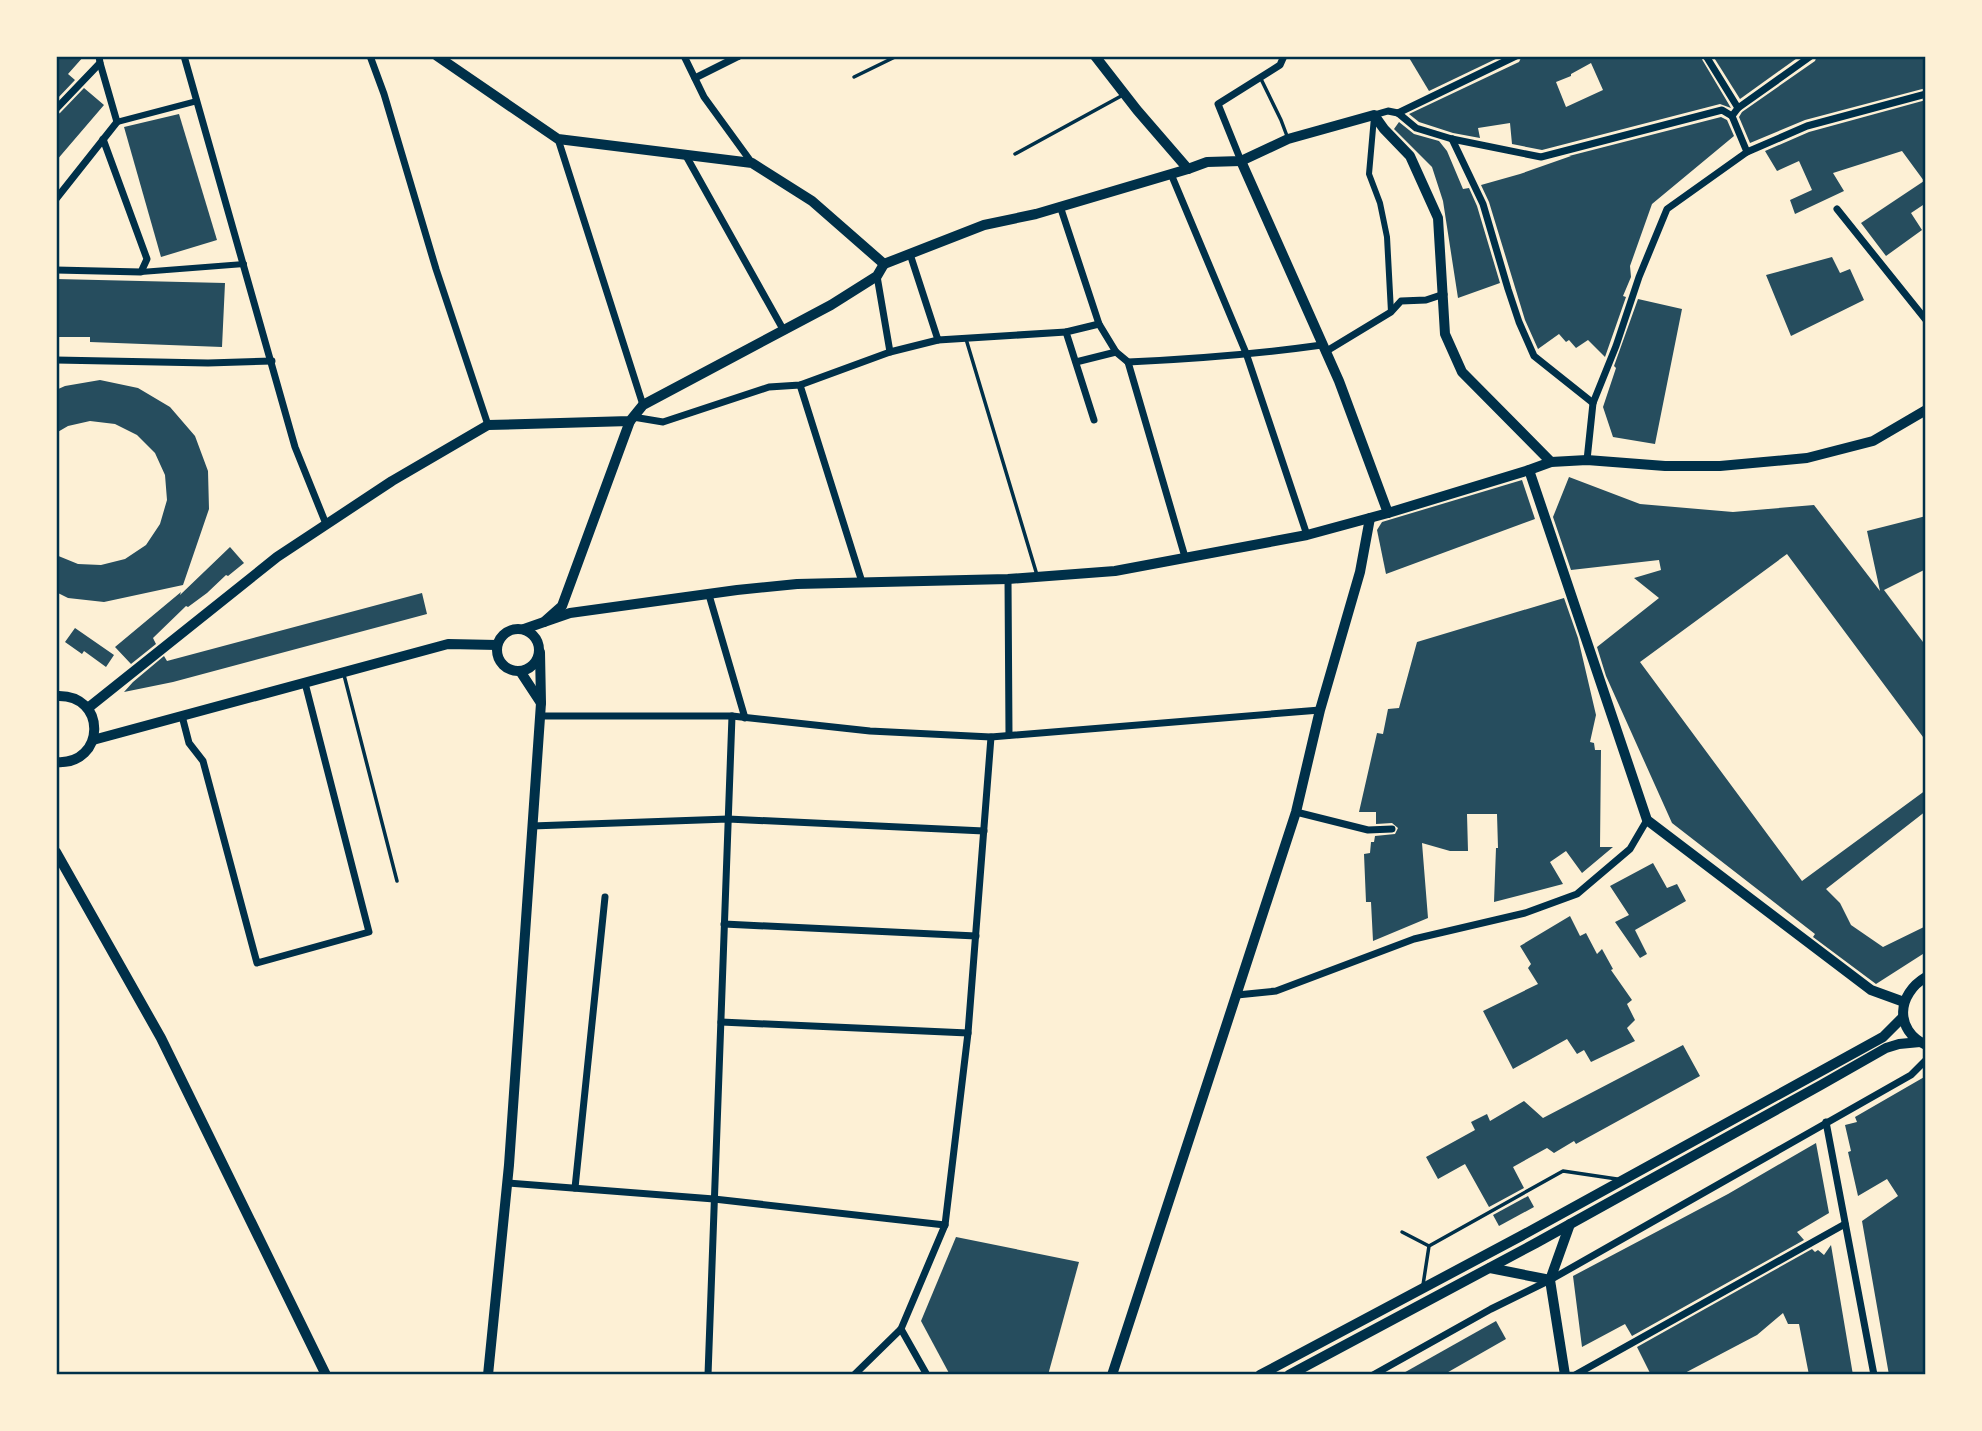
<svg xmlns="http://www.w3.org/2000/svg" width="1982" height="1431" font-family="'Roboto Serif',serif">
<style>
.building{fill:#264d5e;fill-rule:evenodd}
.lines{fill:none;stroke-linecap:round;stroke-linejoin:round}
.service{stroke:#003049;stroke-width:3.5}
.pedestrian{stroke:#003049;stroke-width:6}
.minor{stroke:#003049;stroke-width:7}
.tertiary{stroke:#003049;stroke-width:10}
.neatline{fill:none;stroke:#003049;stroke-width:2.5}
</style>
<rect width="100%" height="100%" fill="#fdf0d5"/>
<g class="building">
<path d="M56,56H84L68,74L75,80L56,100Z"/>
<path d="M1408,56H1502L1429,91Z"/>
<path d="M1522,56H1700L1731,108L1720,104L1542,150L1512,144L1510,123L1478,128L1480,138L1453,133L1419,122L1409,114L1519,62ZM1591,63L1603,90L1566,107L1556,82L1571,76V74Z"/>
<path d="M1713,56H1800L1740,99Z"/>
<path d="M1817,56H1926V88L1805,120L1750,143L1739,117L1742,112L1815,61Z"/>
<path d="M84,88L104,105L56,161V115L60,113Z"/>
<path d="M1926,100V203L1911,213L1922,230L1886,256L1861,223L1924,181L1902,151L1833,173L1844,191L1795,214L1790,200L1812,190L1799,161L1777,171L1765,151L1809,132Z"/>
<path d="M179,114L217,240L161,257L124,127Z"/>
<path d="M1721,117L1727,120L1734,136L1652,204L1630,266L1631,277L1623,296L1626,297L1605,357L1588,340L1576,348L1569,340L1566,342L1559,334L1538,349L1525,320L1489,202L1481,185L1520,174L1571,156H1569Z"/>
<path d="M1399,122L1414,134L1439,141L1447,151L1463,189L1469,188L1477,206L1500,283L1458,298L1443,201L1432,167L1394,129Z"/>
<path d="M1832,257L1840,273L1850,269L1864,300L1791,336L1766,275Z"/>
<path d="M56,279L225,283L222,347L90,342V337H56Z"/>
<path d="M1638,299L1682,309L1655,444L1613,437L1603,407L1616,368L1614,366Z"/>
<path d="M100,380L138,388L170,407L195,436L208,471L209,509L183,585L104,602L68,598L56,592V555L78,564L101,565L125,559L146,545L160,524L167,500L165,475L155,453L137,435L115,424L90,421L68,426L56,433V390L65,386Z"/>
<path d="M1569,477L1640,504L1733,512L1814,505L1880,591L1867,531L1926,516V569L1884,590L1926,646V741L1787,554L1640,662L1802,881L1926,790V811L1826,889L1840,903L1851,925L1883,947L1926,926V952L1876,984L1813,937L1815,934L1672,823L1606,676L1597,647L1659,598L1634,578L1661,570L1659,560L1571,570L1553,517Z"/>
<path d="M1522,480L1535,519L1386,574L1377,530L1382,522Z"/>
<path d="M230,547L244,563L228,576L226,575L207,593L188,607L186,606L153,638L156,644L131,664L115,647L181,592L180,595Z"/>
<path d="M422,593L427,614L173,682L124,692L133,682L164,656L167,661Z"/>
<path d="M1564,598L1578,638L1596,715L1590,742L1594,743L1595,750H1601L1600,847H1613L1582,873L1566,851L1550,862L1563,884L1494,902L1496,848H1498L1497,814H1467L1468,851H1450L1422,843L1428,918L1373,941L1371,902H1366L1364,854L1370,853L1371,842H1374L1375,836L1395,834L1398,828L1392,823L1376,824V812H1359L1377,733L1383,734L1388,709L1399,708L1417,642Z"/>
<path d="M75,628L114,655L106,667L84,651L82,654L65,642Z"/>
<path d="M1653,863L1667,888L1677,884L1686,901L1635,930L1647,954L1640,958L1615,922L1629,915L1610,886Z"/>
<path d="M1570,916L1580,936L1586,933L1597,954L1602,949L1613,969L1611,970L1632,1000L1627,1004L1635,1020L1627,1028L1635,1041L1591,1062L1584,1050L1577,1054L1567,1039L1513,1069L1483,1011L1538,984L1528,968L1531,964L1520,946Z"/>
<path d="M1683,1045L1700,1076L1576,1144L1574,1141L1554,1153L1547,1148L1513,1167L1524,1188L1489,1207L1465,1164L1438,1179L1426,1157L1475,1130L1471,1122L1487,1114L1490,1121L1524,1101L1543,1118Z"/>
<path d="M1926,1076V1375H1889L1862,1221L1898,1196L1887,1179L1858,1196L1848,1152L1851,1151L1845,1125L1857,1122L1855,1117Z"/>
<path d="M1816,1143L1829,1213L1797,1232L1804,1240L1632,1336L1625,1324L1582,1347L1573,1276L1728,1194Z"/>
<path d="M1528,1196L1534,1207L1499,1226L1493,1215Z"/>
<path d="M956,1237L1079,1262L1048,1375H950L921,1321Z"/>
<path d="M1831,1245L1853,1375H1809L1799,1324H1788L1783,1313L1757,1335L1681,1375H1651L1637,1347L1812,1249L1815,1252L1818,1250L1824,1255Z"/>
<path d="M1496,1321L1506,1339L1443,1375H1400Z"/>
</g>
<g class="lines">
<g class="service">
<path d="M854,77L897,56"/>
<path d="M1261,79L1281,120L1287,136"/>
<path d="M1015,154L1123,95"/>
<path d="M966,339L1037,575"/>
<path d="M344,675L397,881"/>
<path d="M1402,1232L1429,1246"/>
<path d="M1423,1285L1429,1246L1563,1171L1617,1179"/>
</g>
<g class="pedestrian">
<path d="M1374,117L1369,174L1380,203L1387,237L1391,312"/>
<path d="M117,122L197,101"/>
<path d="M141,272L244,264"/>
</g>
<g class="minor">
<path d="M184,56L295,447L326,524"/>
<path d="M370,56L384,94L436,269L488,425"/>
<path d="M684,56L704,97L752,163"/>
<path d="M1706,56L1738,108"/>
<path d="M695,78L739,56"/>
<path d="M56,109L100,63L99,56"/>
<path d="M1398,113L1416,128L1452,139L1541,157L1722,110L1732,116"/>
<path d="M1398,113L1516,56"/>
<path d="M1374,115L1388,111L1398,113"/>
<path d="M558,139L643,405"/>
<path d="M1452,139L1483,204L1508,289L1519,322L1534,356L1593,403"/>
<path d="M1747,152L1807,126L1926,94"/>
<path d="M685,154L784,331"/>
<path d="M1241,161L1218,104L1280,65L1284,56"/>
<path d="M1171,174L1246,353L1307,535"/>
<path d="M56,199L117,122L100,63"/>
<path d="M1060,206L1099,324L1116,352L1128,362L1185,557"/>
<path d="M1837,209L1926,320"/>
<path d="M910,254L938,340L1066,332"/>
<path d="M56,270L141,272L147,259L103,139"/>
<path d="M877,276L890,352"/>
<path d="M1325,352L1391,312L1401,301L1426,300L1444,294"/>
<path d="M56,360L208,363L272,361"/>
<path d="M1076,362L1116,352"/>
<path d="M1128,362C1193,359 1258,354 1322,345"/>
<path d="M800,385L862,582"/>
<path d="M633,417L663,422L769,387L800,385L890,352L938,340"/>
<path d="M1094,420L1066,332L1099,324"/>
<path d="M1587,460L1593,403L1616,346L1639,277L1667,209L1747,152L1732,116L1738,108L1811,56"/>
<path d="M1008,579L1009,735"/>
<path d="M709,595L745,718"/>
<path d="M182,716L189,743L203,761L257,963L369,932L305,683"/>
<path d="M540,716H732L870,731L991,737L1320,710"/>
<path d="M1296,812L1368,830L1392,829"/>
<path d="M532,826L728,819L984,831"/>
<path d="M724,924L976,936"/>
<path d="M1237,995L1276,991L1414,939L1525,913L1577,894L1630,849L1647,820"/>
<path d="M721,1022L968,1033"/>
<path d="M1826,1122L1874,1375"/>
<path d="M507,1183L714,1199L945,1225"/>
<path d="M575,1188L605,897"/>
<path d="M901,1329L927,1375"/>
<path d="M708,1375L732,716"/>
<path d="M854,1375L901,1329L945,1225L968,1033L991,737"/>
<path d="M1373,1375L1491,1309L1550,1280L1911,1075L1926,1060"/>
<path d="M1575,1375L1845,1224"/>
</g>
<g class="tertiary">
<path d="M437,56L558,139L752,163L812,201L884,264"/>
<path d="M1095,56L1137,110L1188,169"/>
<path d="M1241,161L1339,381L1388,513"/>
<path d="M884,264L984,225L1036,214L1188,169L1207,162L1241,161L1288,139L1374,115L1384,129L1410,156L1438,218L1445,334L1462,372L1551,462"/>
<path d="M1529,470L1647,820L1871,990L1904,1002"/>
<path d="M544,622L570,613L737,590L797,584L1008,579L1115,571L1307,535L1388,513L1529,470L1551,462L1587,460L1665,466H1720L1807,458L1873,441L1926,410"/>
<circle cx="518" cy="650" r="21"/>
<path d="M524,629L544,622L562,606L630,421"/>
<path d="M520,671L541,703"/>
<path d="M56,696C108,693 106,766 56,762"/>
<path d="M88,708L277,557L392,481L488,425L630,421L643,405L831,305L877,276L884,264"/>
<path d="M93,740L448,644L497,645"/>
<path d="M56,852L161,1038L326,1375"/>
<path d="M1926,977C1897,994 1894,1030 1926,1045"/>
<path d="M1490,1268L1550,1280"/>
<path d="M488,1375L509,1165L541,703L540,652"/>
<path d="M1112,1375L1296,812L1320,710L1360,572L1370,518"/>
<path d="M1260,1375L1521,1236L1883,1037L1903,1017"/>
<path d="M1289,1375L1536,1243L1821,1085L1886,1048L1899,1044L1920,1042"/>
<path d="M1565,1375L1550,1280L1570,1224"/>
</g>
</g>
<rect width="1982" height="1431" fill="none" stroke="#fdf0d5" stroke-width="116"/>
<rect x="58" y="58" width="1866" height="1315" class="neatline"/>
</svg>
